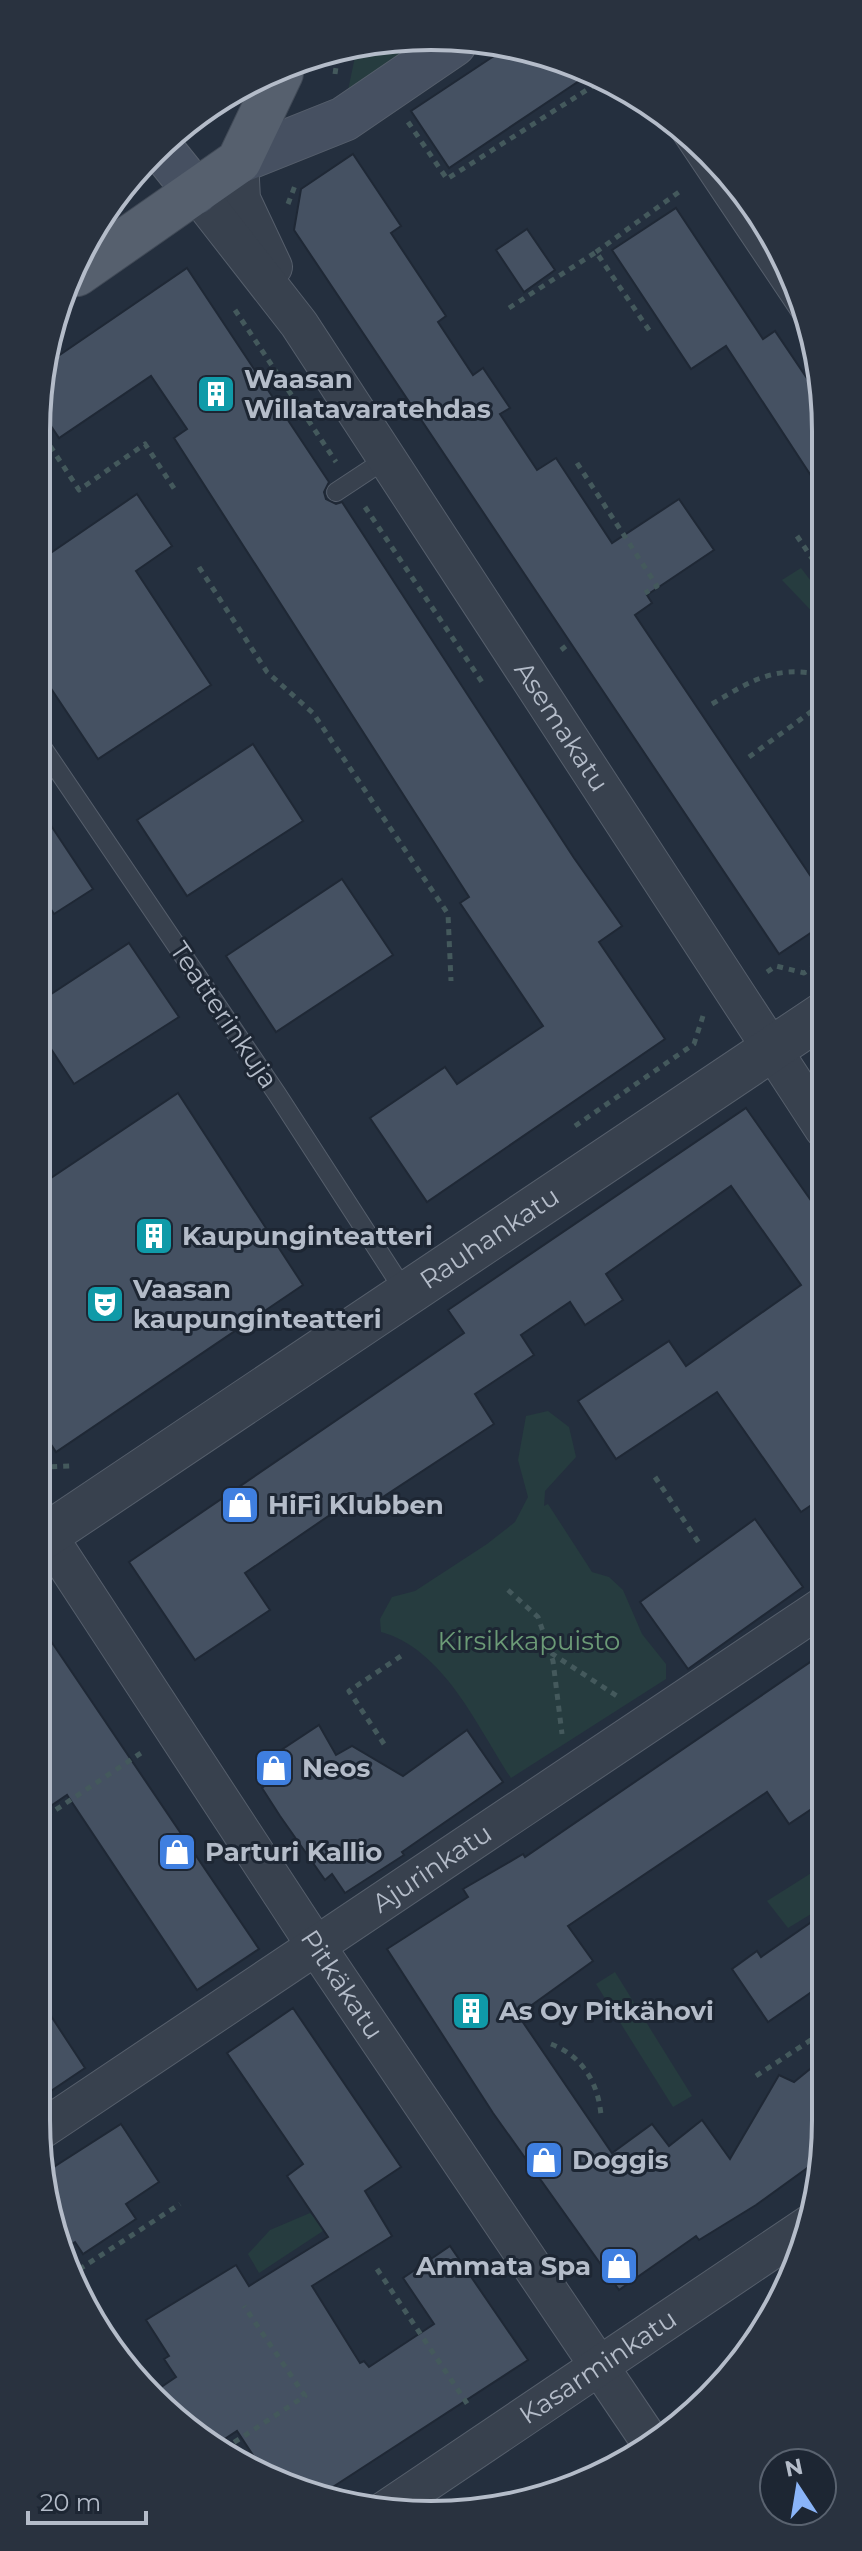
<svg xmlns="http://www.w3.org/2000/svg" width="862" height="2551" font-family="Montserrat,sans-serif">
<style>
.green{fill:#263c3f}
.building{fill:#455162;stroke:#1f2835;stroke-width:2}
.lines{fill:none;stroke-linecap:round;stroke-linejoin:round}
.service-casing{stroke:#565f6c;stroke-width:20}
.minor-casing{stroke:#565f6c;stroke-width:40}
.tertiary-casing{stroke:#565f6c;stroke-width:46}
.secondary-casing{stroke:#565f6c;stroke-width:46}
.primary-casing{stroke:#414a57;stroke-width:46}
.path{stroke:#44595c;stroke-width:5;stroke-dasharray:6 6;stroke-linecap:butt}
.service{stroke:#38414e;stroke-width:18}
.minor{stroke:#38414e;stroke-width:38}
.tertiary{stroke:#38414e;stroke-width:44}
.secondary{stroke:#465061;stroke-width:44}
.primary{stroke:#56606e;stroke-width:44}
.labels{text-anchor:middle;dominant-baseline:central;stroke-width:6;stroke-linejoin:round;paint-order:stroke}
.poi-label{font-size:26px;font-weight:bold;fill:#b4bcc9;stroke:#1d2633;text-anchor:start}
.street-label{font-size:26px;fill:#b4bcc9;stroke:#1d2633}
.park-label{font-size:26px;fill:#6b9a76;stroke:#1d2633}
.rim{fill:none;stroke:#b4bcc9;stroke-width:4}
</style>
<rect width="100%" height="100%" fill="#242f3e"/>
<g class="green">
<path d="M379,39L407,41L399,57L347,95L357,47Z"/>
<path d="M801,568L823,597V623L782,580Z"/>
<path d="M548,1411L569,1427L576,1457L545,1491L544,1506L548,1504L592,1572L609,1577L623,1590L642,1634L666,1664V1679L511,1778C478,1728 444,1649 381,1632L380,1619L392,1597L415,1591L487,1544L515,1522L528,1497L518,1460L526,1416Z"/>
<path d="M813,1872L826,1890V1905L788,1928L767,1901Z"/>
<path d="M615,1972L692,2096L673,2107L596,1984Z"/>
<path d="M310,2213L326,2229L259,2273L248,2254L270,2230Z"/>
</g>
<g class="building">
<path d="M506,48L533,49L591,73L449,168L411,111Z"/>
<path d="M353,154L401,226L391,233L446,316L438,322L473,375L483,368L510,408L500,414L537,470L556,458L612,543L679,499L714,550L647,595L652,603L635,615L824,896V924L779,954L294,230L301,189Z"/>
<path d="M676,208L763,339L775,331L823,402V494L726,346L691,369L612,250Z"/>
<path d="M527,229L555,270L524,292L496,250Z"/>
<path d="M187,268L329,482L324,492L326,499L336,504L342,502L574,858L622,926L599,942L665,1039L427,1202L370,1118L445,1067L457,1084L543,1026L460,903L469,897L174,438L187,429L151,376L59,438L39,408L45,365Z"/>
<path d="M137,494L172,546L136,571L211,685L98,759L36,666V563Z"/>
<path d="M253,744L303,821L187,896L137,820Z"/>
<path d="M36,803L93,889L54,914L48,905L36,913Z"/>
<path d="M342,879L393,955L276,1032L226,956Z"/>
<path d="M129,943L179,1017L74,1084L36,1026V1004Z"/>
<path d="M178,1093L303,1285L56,1452L36,1422V1188Z"/>
<path d="M746,1108L824,1219L825,1496L801,1512L717,1392L616,1459L578,1401L669,1341L686,1366L801,1285L731,1186L606,1274L623,1300L585,1325L570,1302L521,1335L534,1355L475,1394L494,1424L360,1512L352,1500L245,1573L270,1610L195,1660L129,1562L464,1333L448,1310Z"/>
<path d="M755,1519L803,1587L688,1669L640,1602Z"/>
<path d="M36,1619L259,1949L197,1990L67,1795L36,1816Z"/>
<path d="M825,1652V1800L789,1824L767,1792L568,1926L593,1961L518,2015L612,2153L652,2124L669,2146L702,2120L730,2159L779,2075L794,2082L826,2056V2120L821,2158L756,2205L699,2240L696,2236L619,2290L493,2113L387,1949L468,1897L463,1889L523,1854L525,1857Z"/>
<path d="M319,1725L336,1755L352,1746L403,1776L467,1730L503,1782L402,1852L404,1855L345,1893L332,1874L325,1880L280,1816L262,1788L269,1782L257,1766Z"/>
<path d="M826,1912V1982L768,2022L732,1969L757,1951L761,1957Z"/>
<path d="M36,1993L85,2068L36,2101Z"/>
<path d="M293,2008L401,2167L365,2191L392,2236L312,2286L360,2363L364,2361L369,2367L434,2324L403,2278L450,2246L528,2360L322,2494L268,2478L237,2431L217,2444L151,2394L176,2377L164,2359L169,2356L146,2320L236,2265L249,2286L328,2237L287,2176L303,2164L227,2053Z"/>
<path d="M121,2124L159,2182L126,2204L136,2219L83,2254L75,2242L62,2250L46,2172Z"/>
</g>
<g class="lines">
<defs>
<g id="service">
<path d="M678,129L808,323"/>
<path d="M336,492L386,459"/>
<path d="M36,738L277,1094L407,1295"/>
</g>
<g id="minor">
<path d="M239,161L241,199L273,267"/>
<path id="s1" d="M196,192L299,324L824,1129"/>
<path id="s2" d="M36,1518L316,1946L653,2446"/>
<path id="s3" d="M38,2132L825,1605"/>
<path id="s4" d="M384,2511L813,2222"/>
</g>
<g id="tertiary">
<path id="s5" d="M36,1542L824,1014"/>
</g>
<g id="secondary">
<path d="M163,151L196,192"/>
<path d="M239,161L344,119L454,44"/>
</g>
<path id="primary" d="M77,274L239,161L281,73"/>
</defs>
<use href="#service" class="service-casing"/>
<use href="#minor" class="minor-casing"/>
<use href="#tertiary" class="tertiary-casing"/>
<use href="#secondary" class="secondary-casing"/>
<use href="#primary" class="primary-casing"/>
<g class="path">
<path d="M335,74L338,54"/>
<path d="M408,122L447,179L604,79"/>
<path d="M288,204L296,183"/>
<path d="M596,252L683,189"/>
<path d="M509,308L596,252L651,333"/>
<path d="M235,310L336,462"/>
<path d="M37,426L79,490L145,444L177,493"/>
<path d="M577,463L657,586L645,593"/>
<path d="M365,507L482,682"/>
<path d="M797,536L823,575"/>
<path d="M199,567L267,672L313,713L448,914L451,981"/>
<path d="M561,650L570,643"/>
<path d="M712,704C752,680 775,665 823,675"/>
<path d="M749,757L823,703"/>
<path d="M767,972L776,966L804,973L824,960"/>
<path d="M575,1126L694,1044L703,1016"/>
<path d="M818,1391L825,1402"/>
<path d="M36,1450L48,1467L70,1466"/>
<path d="M655,1477L701,1546"/>
<path d="M508,1590L538,1617L553,1661L562,1734"/>
<path d="M551,1653L620,1698"/>
<path d="M384,1744L349,1691L401,1656"/>
<path d="M36,1823L141,1753"/>
<path d="M551,2044C582,2056 598,2082 601,2115"/>
<path d="M756,2076L826,2030"/>
<path d="M377,2269L470,2408"/>
<path d="M69,2276L180,2204"/>
<path d="M224,2449L305,2396L244,2306"/>
</g>
<use href="#service" class="service"/>
<use href="#minor" class="minor"/>
<use href="#tertiary" class="tertiary"/>
<use href="#secondary" class="secondary"/>
<use href="#primary" class="primary"/>
</g>
<defs>
<symbol id="building-square" viewBox="-11 -11 22 22"><rect x="-9" y="-9" width="18" height="18" rx="4" fill="#0f9aa8" stroke="#1d2633"/><path d="M-4-6H4V6H1V3H-1V6H-4ZM-2.5-4.3h1.7v1.8h-1.7ZM.8-4.3h1.7v1.8H.8ZM-2.5-1h1.7V.8h-1.7ZM.8-1h1.7V.8H.8Z" fill="#fff"/></symbol>
<symbol id="theatre-square" viewBox="-11 -11 22 22"><rect x="-9" y="-9" width="18" height="18" rx="4" fill="#0f9aa8" stroke="#1d2633"/><path d="M-5-5.5Q0-4 5-5.5V0Q5 5 0 6Q-5 5-5 0ZM-3.3-2.5H-1v1.5H-3.3ZM1-2.5H3.3v1.5H1ZM-2.8 1Q0 5.5 2.8 1Z" fill="#fff"/></symbol>
<symbol id="shop-square" viewBox="-11 -11 22 22"><rect x="-9" y="-9" width="18" height="18" rx="4" fill="#3f7fe0" stroke="#1d2633"/><path d="M-5-2.5h2.3a2.7 3.5 0 0 1 5.4 0H5L5.5 6h-11ZM-1.5-2.5h3a1.5 2.3 0 0 0-3 0Z" fill="#fff"/></symbol>
</defs>
<g fill-rule="evenodd">
<use href="#building-square" x="194" y="372" width="44" height="44"/>
<use href="#building-square" x="132" y="1214" width="44" height="44"/>
<use href="#theatre-square" x="83" y="1282" width="44" height="44"/>
<use href="#shop-square" x="218" y="1483" width="44" height="44"/>
<use href="#shop-square" x="252" y="1746" width="44" height="44"/>
<use href="#shop-square" x="155" y="1830" width="44" height="44"/>
<use href="#building-square" x="449" y="1989" width="44" height="44"/>
<use href="#shop-square" x="522" y="2138" width="44" height="44"/>
<use href="#shop-square" x="597" y="2244" width="44" height="44"/>
</g>
<g class="labels">
<g class="poi-label">
<text x="244" y="379">Waasan<tspan x="244" dy="30">Willatavaratehdas</tspan></text>
<text x="182" y="1236">Kaupunginteatteri</text>
<text x="133" y="1289">Vaasan<tspan x="133" dy="30">kaupunginteatteri</tspan></text>
<text x="268" y="1505">HiFi Klubben</text>
<text x="302" y="1768">Neos</text>
<text x="205" y="1852">Parturi Kallio</text>
<text x="499" y="2011">As Oy Pitkähovi</text>
<text x="572" y="2160">Doggis</text>
<text x="591" y="2266" text-anchor="end">Ammata Spa</text>
</g>
<g class="street-label">
<text stroke="none"><textPath href="#s1" startOffset="648">Asemakatu</textPath></text>
<text transform="translate(224 1015) rotate(56)">Teatterinkuja</text>
<text stroke="none"><textPath href="#s5" startOffset="546">Rauhankatu</textPath></text>
<text stroke="none"><textPath href="#s3" startOffset="474">Ajurinkatu</textPath></text>
<text stroke="none"><textPath href="#s2" startOffset="558">Pitkäkatu</textPath></text>
<text stroke="none"><textPath href="#s4" startOffset="258">Kasarminkatu</textPath></text>
</g>
<g class="park-label">
<text x="529" y="1641">Kirsikkapuisto</text>
</g>
</g>
<path d="M0 0H862V2551H0ZM431 50H431A381 381 0 0 1 812 431V2120A381 381 0 0 1 431 2501H431A381 381 0 0 1 50 2120V431A381 381 0 0 1 431 50Z" fill="#29323f" fill-rule="evenodd"/>
<path class="rim" d="M431 50H431A381 381 0 0 1 812 431V2120A381 381 0 0 1 431 2501H431A381 381 0 0 1 50 2120V431A381 381 0 0 1 431 50Z"/>
<g transform="translate(798 2487) rotate(348)"><circle r="38" fill="#1d2633" stroke="#59626f" stroke-width="2"/>
<path d="M0-6L14 30L0 20L-14 30Z" fill="#8ab4f8"/>
<text y="-12" font-size="22" font-weight="bold" text-anchor="middle" fill="#b4bcc9">N</text>
</g>
<path d="M28 2511v12h118v-12" fill="none" stroke="#b4bcc9" stroke-width="4"/>
<text x="40" y="2511" font-size="24" fill="#b4bcc9" stroke="#1d2633" stroke-width="6" paint-order="stroke">20 m</text>
</svg>
